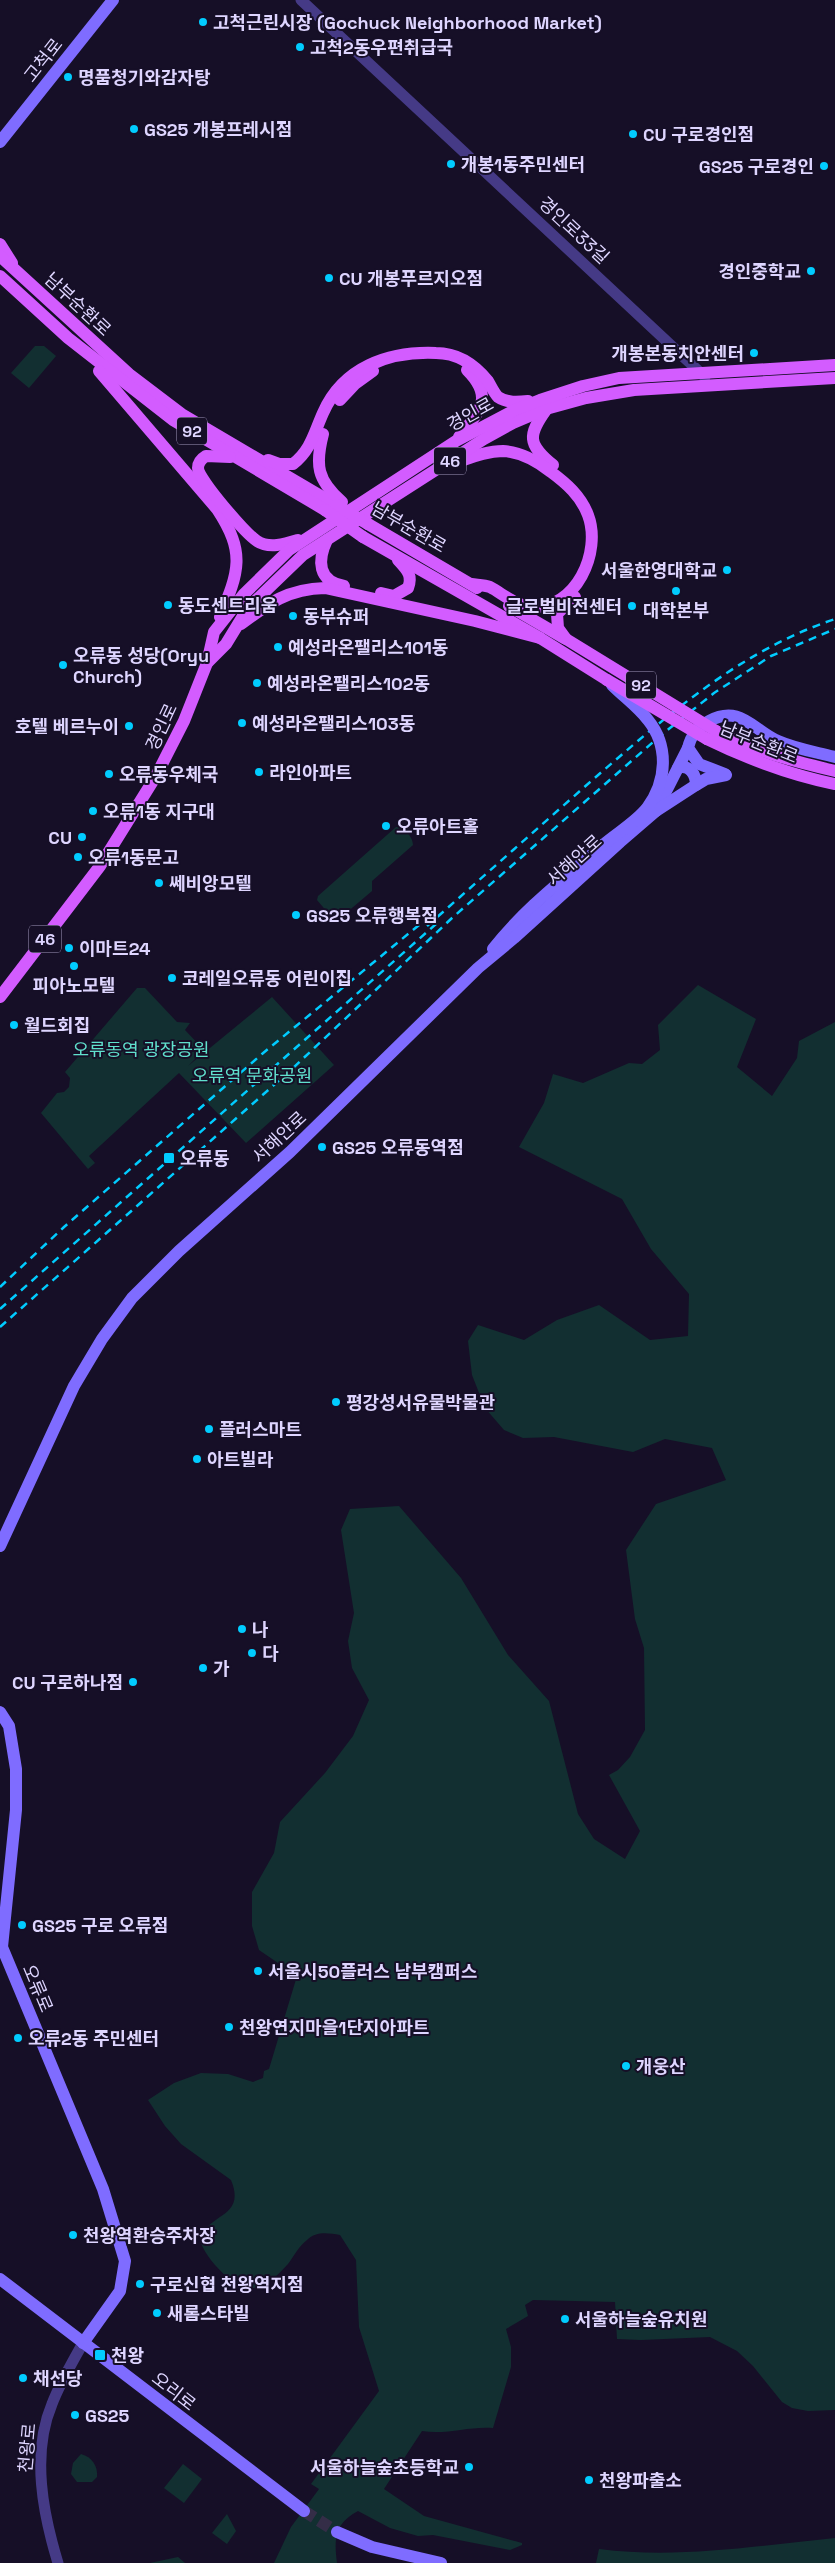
<svg xmlns="http://www.w3.org/2000/svg" width="835" height="2563" font-family="'Space Grotesk','Noto Sans KR',sans-serif">
<style>
.green{fill:#122f31}
.lines{fill:none;stroke-linecap:round;stroke-linejoin:round}
.secondary-tunnel{stroke:#342d47;stroke-width:12;stroke-dasharray:12 6;stroke-linecap:butt}
.tertiary{stroke:#453a86;stroke-width:11}
.secondary{stroke:#7f6cff;stroke-width:12}
.primary{stroke:#d35cff;stroke-width:12}
.rail{stroke:#01ccff;stroke-width:2.5;stroke-dasharray:8 6;stroke-linecap:butt}
.secondary-bridge{stroke:#7f6cff;stroke-width:12}
.primary-bridge{stroke:#d35cff;stroke-width:12}
.poi-dot{fill:#01ccff;stroke:#160f27;stroke-width:2}
.labels{text-anchor:middle;dominant-baseline:central;stroke-width:4;stroke-linejoin:round;paint-order:stroke}
.shield{fill:#160f27;stroke:#a29abe;stroke-width:1}
.shield-label{font-size:16px;font-weight:bold;fill:#ded5ff}
.poi-label{font-size:18px;font-weight:bold;fill:#ded5ff;stroke:#160f27;text-anchor:start}
.street-label{font-size:18px;fill:#ded5ff;stroke:#160f27}
.park-label{font-size:18px;fill:#60e0cd;stroke:#160f27}
</style>
<rect width="100%" height="100%" fill="#160f27"/>
<g class="green">
<path d="M35,346H44L56,356L29,388L11,373Z"/>
<path d="M396,827C404,827 413,837 413,845L372,881V891L339,919L334,920L317,900L318,896Z"/>
<path d="M698,985L756,1019L737,1067L772,1096L797,1058L799,1041L835,1022V2410L808,2411L792,2408L782,2402L753,2366L737,2351L710,2337L641,2340L617,2339L615,2302L533,2300L525,2305L528,2316L506,2329L511,2347V2367L493,2428C469,2426 447,2435 422,2431L384,2489L424,2516L522,2543V2545L510,2550L433,2535L418,2536L390,2528L358,2511C334,2524 334,2539 337,2563H274L291,2527L319,2489L311,2484L379,2391L359,2327L356,2260L340,2235C328,2233 316,2231 307,2240C299,2246 294,2256 288,2264C270,2284 250,2300 227,2277C215,2266 206,2256 200,2241C206,2212 247,2219 231,2180L181,2144L165,2126L148,2100L174,2083L201,2073L228,2074L253,2082L263,2078L264,2071L269,2069L297,1976L259,1950L252,1926V1892L274,1853L280,1822L325,1773L353,1736L369,1700L352,1668L348,1641L354,1613L341,1530L350,1509L399,1506L461,1578L508,1655L549,1701L578,1814L594,1839L625,1859L640,1831L609,1775L618,1770L630,1757L645,1730L644,1648L635,1619L626,1550L656,1504L726,1480L712,1448L665,1439L633,1452L554,1437L523,1438L504,1430L485,1408L472,1375L468,1341L478,1325L524,1340L557,1320L599,1305L650,1340L688,1336L689,1294L651,1249L622,1199L519,1147L544,1103L553,1074L583,1083L629,1063L642,1064L660,1050L658,1025Z"/>
<path d="M137,988H145L177,1022L190,1023L185,1030L204,1050L188,1066L272,997L334,1065L246,1143L179,1073L89,1156L95,1163L88,1169L41,1113L57,1093L64,1092L69,1087L70,1078L65,1072Z"/>
<path d="M81,2454C92,2457 98,2466 97,2477L92,2482H77L71,2474L73,2463Z"/>
<path d="M183,2464L202,2479L184,2503L164,2488Z"/>
<path d="M227,2514L236,2531L227,2544L212,2533Z"/>
<path d="M835,2538V2563H596L599,2549C677,2559 757,2546 835,2538Z"/>
<path d="M178,2557L185,2563H150Z"/>
</g>
<g class="lines">
<path class="secondary-tunnel" d="M304,2511L337,2532"/>
<g class="tertiary">
<path d="M301,0L705,377"/>
<path d="M58,2563C43,2514 31,2454 52,2404C60,2383 72,2363 83,2343"/>
</g>
<g class="secondary">
<path d="M0,142L113,0"/>
<path d="M678,768C689,764 696,774 696,785"/>
<path d="M725,774L699,764L688,748C691,735 697,727 709,721C740,704 753,730 778,741C796,749 816,752 835,757"/>
<path d="M656,811L688,748"/>
<path d="M493,949C524,909 565,878 603,845"/>
<path d="M0,1546L74,1386L102,1339L132,1298L179,1251L290,1152L478,968L514,938L620,842L656,811L696,785L706,779L726,775"/>
<path d="M0,1712L9,1726L16,1769V1810L2,1947L103,2189L125,2261L120,2291L83,2343"/>
<path d="M0,2279L304,2511"/>
<path d="M337,2532L372,2547L441,2563"/>
</g>
<g class="primary">
<path d="M0,244L12,263"/>
<path d="M0,256L129,374L183,415L336,505"/>
<path d="M0,276L68,338L173,420L325,510"/>
<path d="M99,371L217,509C246,553 239,571 220,617"/>
<path d="M340,400L355,384L373,371"/>
<path d="M546,410C528,435 527,444 553,465"/>
<path d="M323,434C315,465 317,480 342,502"/>
<path d="M459,437C479,412 495,398 467,370"/>
<path d="M230,457L206,456C201,459 198,462 198,468C198,479 246,534 257,541C269,549 285,544 298,540"/>
<path d="M268,460L279,464H293C311,450 314,433 323,413C343,367 389,351 436,353C458,353 475,365 488,381C491,386 494,393 498,397C507,403 518,402 528,401"/>
<path d="M455,463C470,458 486,451 503,451C520,452 537,461 551,472C566,483 581,496 588,515C602,552 576,610 531,607C516,606 503,594 490,587C484,585 477,585 471,584"/>
<path d="M368,524L477,588"/>
<path d="M363,537L540,638L607,680"/>
<path d="M327,540C317,561 318,581 344,586"/>
<path d="M381,593L394,596L408,588C413,575 407,570 398,560"/>
<path d="M509,606L564,638"/>
<path d="M241,624C269,603 288,589 325,588L475,621L540,638"/>
<path d="M566,639L558,628L557,614L575,597"/>
<path d="M207,663L226,644L248,608L303,555L484,439L513,423L546,409L586,398L634,390L835,378"/>
<path d="M716,731C754,751 793,761 835,771"/>
<path d="M707,739C748,759 790,775 835,784"/>
<path d="M0,997L100,866L156,776L184,721L207,663L214,632L244,594L289,550L456,441L515,410L540,400L583,386L619,378L835,365"/>
</g>
<g class="rail">
<path d="M427,926C484,876 540,826 597,776C670,713 742,650 835,619"/>
<path d="M0,1287L64,1227L262,1054L430,916"/>
<path d="M0,1309L436,924"/>
<path d="M0,1327L292,1069L452,918L660,736L714,693L771,656L835,629"/>
</g>
<path class="secondary-bridge" d="M603,845C617,833 636,822 647,808C667,781 669,746 648,720C638,707 624,697 612,685"/>
<g class="primary-bridge">
<path d="M336,505L368,524"/>
<path d="M325,510L363,537"/>
<path d="M566,639L716,731"/>
<path d="M607,680L707,739"/>
</g>
</g>
<g class="poi-dot">
<circle cx="203" cy="22" r="5"/>
<circle cx="300" cy="47" r="5"/>
<circle cx="68" cy="77" r="5"/>
<circle cx="134" cy="129" r="5"/>
<circle cx="633" cy="134" r="5"/>
<circle cx="451" cy="164" r="5"/>
<circle cx="824" cy="166" r="5"/>
<circle cx="811" cy="271" r="5"/>
<circle cx="329" cy="278" r="5"/>
<circle cx="754" cy="353" r="5"/>
<circle cx="727" cy="570" r="5"/>
<circle cx="676" cy="591" r="5"/>
<circle cx="168" cy="605" r="5"/>
<circle cx="632" cy="606" r="5"/>
<circle cx="293" cy="616" r="5"/>
<circle cx="278" cy="647" r="5"/>
<circle cx="63" cy="665" r="5"/>
<circle cx="257" cy="683" r="5"/>
<circle cx="242" cy="723" r="5"/>
<circle cx="129" cy="726" r="5"/>
<circle cx="259" cy="772" r="5"/>
<circle cx="109" cy="774" r="5"/>
<circle cx="93" cy="811" r="5"/>
<circle cx="386" cy="826" r="5"/>
<circle cx="82" cy="837" r="5"/>
<circle cx="78" cy="857" r="5"/>
<circle cx="159" cy="883" r="5"/>
<circle cx="296" cy="915" r="5"/>
<circle cx="69" cy="948" r="5"/>
<circle cx="74" cy="966" r="5"/>
<circle cx="172" cy="978" r="5"/>
<circle cx="14" cy="1025" r="5"/>
<circle cx="322" cy="1147" r="5"/>
<rect x="163" y="1152" width="12" height="12" rx="2.5"/>
<circle cx="336" cy="1402" r="5"/>
<circle cx="209" cy="1429" r="5"/>
<circle cx="197" cy="1459" r="5"/>
<circle cx="242" cy="1629" r="5"/>
<circle cx="252" cy="1653" r="5"/>
<circle cx="203" cy="1668" r="5"/>
<circle cx="133" cy="1682" r="5"/>
<circle cx="22" cy="1925" r="5"/>
<circle cx="258" cy="1971" r="5"/>
<circle cx="229" cy="2027" r="5"/>
<circle cx="18" cy="2038" r="5"/>
<circle cx="626" cy="2066" r="5"/>
<circle cx="73" cy="2235" r="5"/>
<circle cx="140" cy="2284" r="5"/>
<circle cx="157" cy="2313" r="5"/>
<circle cx="565" cy="2319" r="5"/>
<rect x="94" y="2349" width="12" height="12" rx="2.5"/>
<circle cx="23" cy="2378" r="5"/>
<circle cx="75" cy="2415" r="5"/>
<circle cx="469" cy="2467" r="5"/>
<circle cx="589" cy="2480" r="5"/>
</g>
<g class="labels">
<g class="shield">
<rect x="177" y="417.5" width="30" height="27" rx="4"/>
<rect x="434" y="447.5" width="32" height="27" rx="4"/>
<rect x="626" y="671.5" width="30" height="27" rx="4"/>
<rect x="29" y="925.5" width="32" height="27" rx="4"/>
</g>
<g class="shield-label">
<text x="192" y="431">92</text>
<text x="450" y="461">46</text>
<text x="641" y="685">92</text>
<text x="45" y="939">46</text>
</g>
<g class="poi-label">
<text x="213" y="22">고척근린시장 (Gochuck Neighborhood Market)</text>
<text x="310" y="47">고척2동우편취급국</text>
<text x="78" y="77">명품청기와감자탕</text>
<text x="144" y="129">GS25 개봉프레시점</text>
<text x="643" y="134">CU 구로경인점</text>
<text x="461" y="164">개봉1동주민센터</text>
<text x="814" y="166" text-anchor="end">GS25 구로경인</text>
<text x="801" y="271" text-anchor="end">경인중학교</text>
<text x="339" y="278">CU 개봉푸르지오점</text>
<text x="744" y="353" text-anchor="end">개봉본동치안센터</text>
<text x="717" y="570" text-anchor="end">서울한영대학교</text>
<text x="178" y="605">동도센트리움</text>
<text x="622" y="606" text-anchor="end">글로벌비전센터</text>
<text x="676" y="610" text-anchor="middle">대학본부</text>
<text x="303" y="616">동부슈퍼</text>
<text x="288" y="647">예성라온팰리스101동</text>
<text x="73" y="655">오류동 성당(Oryu<tspan x="73" dy="21">Church)</tspan></text>
<text x="267" y="683">예성라온팰리스102동</text>
<text x="252" y="723">예성라온팰리스103동</text>
<text x="119" y="726" text-anchor="end">호텔 베르누이</text>
<text x="269" y="772">라인아파트</text>
<text x="119" y="774">오류동우체국</text>
<text x="103" y="811">오류1동 지구대</text>
<text x="396" y="826">오류아트홀</text>
<text x="72" y="837" text-anchor="end">CU</text>
<text x="88" y="857">오류1동문고</text>
<text x="169" y="883">쎄비앙모텔</text>
<text x="306" y="915">GS25 오류행복점</text>
<text x="79" y="948">이마트24</text>
<text x="182" y="978">코레일오류동 어린이집</text>
<text x="74" y="985" text-anchor="middle">피아노모텔</text>
<text x="24" y="1025">월드회집</text>
<text x="332" y="1147">GS25 오류동역점</text>
<text x="180" y="1158">오류동</text>
<text x="346" y="1402">평강성서유물박물관</text>
<text x="219" y="1429">플러스마트</text>
<text x="207" y="1459">아트빌라</text>
<text x="252" y="1629">나</text>
<text x="262" y="1653">다</text>
<text x="213" y="1668">가</text>
<text x="123" y="1682" text-anchor="end">CU 구로하나점</text>
<text x="32" y="1925">GS25 구로 오류점</text>
<text x="268" y="1971">서울시50플러스 남부캠퍼스</text>
<text x="239" y="2027">천왕연지마을1단지아파트</text>
<text x="28" y="2038">오류2동 주민센터</text>
<text x="636" y="2066">개웅산</text>
<text x="83" y="2235">천왕역환승주차장</text>
<text x="150" y="2284">구로신협 천왕역지점</text>
<text x="167" y="2313">새롬스타빌</text>
<text x="575" y="2319">서울하늘숲유치원</text>
<text x="111" y="2355">천왕</text>
<text x="33" y="2378">채선당</text>
<text x="85" y="2415">GS25</text>
<text x="459" y="2467" text-anchor="end">서울하늘숲초등학교</text>
<text x="599" y="2480">천왕파출소</text>
</g>
<g class="street-label">
<text transform="translate(43 60) rotate(-52)">고척로</text>
<text transform="translate(574 230) rotate(43)">경인로33길</text>
<text transform="translate(78 304) rotate(43)">남부순환로</text>
<text transform="translate(470 414) rotate(-29)">경인로</text>
<text transform="translate(409 527) rotate(30)">남부순환로</text>
<text transform="translate(161 727) rotate(-65)">경인로</text>
<text transform="translate(759 742) rotate(22)">남부순환로</text>
<text transform="translate(574 860) rotate(-42)">서해안로</text>
<text transform="translate(279 1137) rotate(-43)">서해안로</text>
<text transform="translate(38 1988) rotate(67)">오류로</text>
<text transform="translate(174 2391) rotate(38)">오리로</text>
<text transform="translate(27 2448) rotate(-85)">천왕로</text>
</g>
<g class="park-label">
<text x="141" y="1049">오류동역 광장공원</text>
<text x="252" y="1075">오류역 문화공원</text>
</g>
</g>
</svg>
